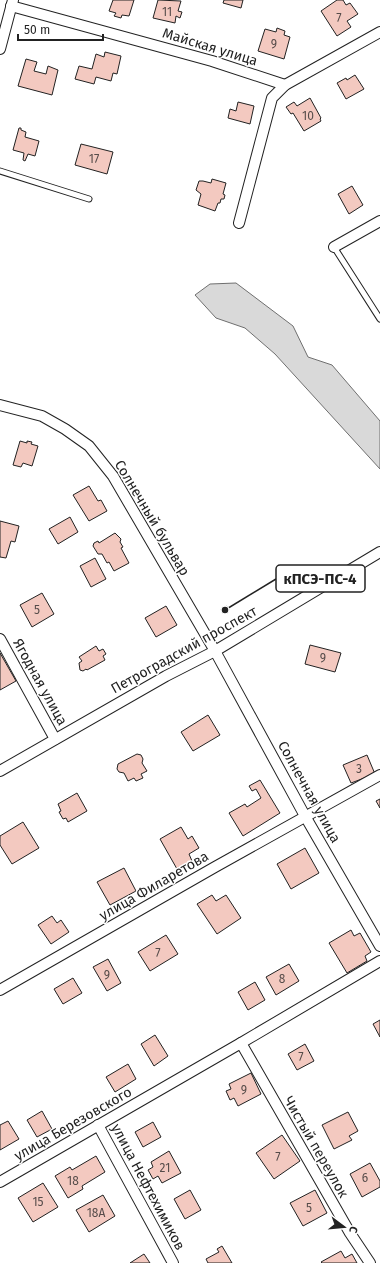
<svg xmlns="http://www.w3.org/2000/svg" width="380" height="1263" font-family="'Fira Sans',sans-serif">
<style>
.water{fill:#d9d9d9;stroke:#6f6f6f}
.building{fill:#f3c9c0;stroke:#222}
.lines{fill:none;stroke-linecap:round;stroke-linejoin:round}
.lane-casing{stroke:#222;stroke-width:7}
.street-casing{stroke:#222;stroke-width:12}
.lane{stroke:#fff;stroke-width:5}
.street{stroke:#fff;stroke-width:10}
.labels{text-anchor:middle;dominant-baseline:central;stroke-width:3;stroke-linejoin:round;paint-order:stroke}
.number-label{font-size:12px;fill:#564c4a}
.street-label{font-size:14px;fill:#222;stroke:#fff}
.leader{fill:none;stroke:#222;stroke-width:1.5}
.callout-dot{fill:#222;stroke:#fff;stroke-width:1.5}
.callout{fill:#fff;stroke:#222;stroke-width:1.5}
.callout-label{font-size:15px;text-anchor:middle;font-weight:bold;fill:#222}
</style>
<rect width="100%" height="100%" fill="#fff"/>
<path class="water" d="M236,283L293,326L308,357L332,365L380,421V469L275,354L245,328L216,318L195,295L210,284Z"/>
<g class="building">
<path d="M113,0H134L129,16L122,15L121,18L114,16L116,13L109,11Z"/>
<path d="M158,0L181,1L178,11L182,12L180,18L176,16L175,23L153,18Z"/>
<path d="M224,0H243L241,8L223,3Z"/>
<path d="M337,0H343L346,5L350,3L358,14L347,21L351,27L337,36L321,11Z"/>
<path d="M277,28L285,31L284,35L290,37L284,59L258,51L265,29L276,32Z"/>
<path d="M105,52L121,56L117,74L113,73L111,81L96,77L94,84L75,79L79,66L92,69L96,54L104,57Z"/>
<path d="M26,59L37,62L34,71L46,74L48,66L58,70L52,95L18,86Z"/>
<path d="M355,75L364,89L346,99L337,83L346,78L347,80Z"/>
<path d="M310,98L321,118L320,119L321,121L304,131L293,113L291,114L286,107L294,102L297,106Z"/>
<path d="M238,102L254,106L250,124L228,118L230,109L236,111Z"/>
<path d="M19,128H21V130L26,132L25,137L39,141L35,156L28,154L25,161L23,160L24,153L13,150Z"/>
<path d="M81,144L113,152L107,174L75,165Z"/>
<path d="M212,179L226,183L223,194L225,195L224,199H221L220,203H218L215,211L198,205L201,194L196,190L199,181H203L211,183Z"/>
<path d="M352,186L363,205L349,214L338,194Z"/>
<path d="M20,441L27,443V441L32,442L31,444L38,446L32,466L23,463L21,467L13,465Z"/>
<path d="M89,486L98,501L101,500L107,511L89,521L73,495Z"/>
<path d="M70,517L78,532L58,544L49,529Z"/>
<path d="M0,521L19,526L15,542L11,541L6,558L0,557Z"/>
<path d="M115,533L121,539L120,542L123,547L121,548L129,563L114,571L109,562L107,563L102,554H98L93,546L94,543L98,541L99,543Z"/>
<path d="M95,558L106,579L91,587L80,566Z"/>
<path d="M42,593L54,614L32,627L20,605Z"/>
<path d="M166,606L177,625L156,637L145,618Z"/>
<path d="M227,606L229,610L223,613L221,609Z"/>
<path d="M310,645L341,653L335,672L305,664Z"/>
<path d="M96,646L99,651L103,649L106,654L103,656L105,660L87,670L86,669L83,671L80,670L79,663L82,661L79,657Z"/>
<path d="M0,653L16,681L0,690Z"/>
<path d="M208,715L220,735L193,751L181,732Z"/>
<path d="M137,754L141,755L143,759L142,763L147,771L141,774L143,778L136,781L134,778L128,781L124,773L119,772L117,769L118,764Z"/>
<path d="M367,755L375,774L351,783L343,765Z"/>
<path d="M260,780L280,813L243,836L229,813L245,804L247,807L261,798L256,789L252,791L249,786Z"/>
<path d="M77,793L87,811L68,822L66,818L63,819L59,812L61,811L58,804Z"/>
<path d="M380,799V808L376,801Z"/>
<path d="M23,822L39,848L12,864L0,845V836Z"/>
<path d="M181,827L188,839L192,836L199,848L189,854L192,861L177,869L160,839Z"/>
<path d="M305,848L319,873L291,889L277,864Z"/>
<path d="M124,868L136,891L110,905L97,882Z"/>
<path d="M212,895L216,901L226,895L241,918L217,934L197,904Z"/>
<path d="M52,916L57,923L61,920L69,932L51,944L38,925Z"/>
<path d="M351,930L354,936L360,933L371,952L365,956L367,961L347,973L329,943Z"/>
<path d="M166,935L178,954L150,971L138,952Z"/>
<path d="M108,959L121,983L107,991L93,967Z"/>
<path d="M289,964L299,981L276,995L266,977Z"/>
<path d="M73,978L82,993L63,1004L54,989Z"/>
<path d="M255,982L265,1000L248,1010L238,992Z"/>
<path d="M380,1020V1037L373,1024Z"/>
<path d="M155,1035L168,1056L154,1066L141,1044Z"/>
<path d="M305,1044L314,1061L297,1070L288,1054Z"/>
<path d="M128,1064L136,1079L115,1092L106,1077Z"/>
<path d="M251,1073L261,1094L238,1106L234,1098L230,1100L226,1091L231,1089L229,1084Z"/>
<path d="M42,1111L52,1129L37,1137L27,1120Z"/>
<path d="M348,1112L358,1131L349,1136L352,1140L334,1149L322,1125Z"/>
<path d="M8,1121L19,1139L0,1150V1125Z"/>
<path d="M153,1122L161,1137L143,1147L135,1132Z"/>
<path d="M282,1135L300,1161L274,1179L256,1153Z"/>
<path d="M169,1151L181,1173L162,1183L158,1176L153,1179L148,1170L153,1167L151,1162Z"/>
<path d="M96,1156L105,1172L82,1186L83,1189L68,1198L55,1176L70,1167L72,1170Z"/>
<path d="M370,1163L380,1181V1187L362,1197L350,1174Z"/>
<path d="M43,1183L58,1207L33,1222L18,1198Z"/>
<path d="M190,1190L201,1210L185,1219L174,1199Z"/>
<path d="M315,1190L327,1213L303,1226L290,1203Z"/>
<path d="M103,1195L115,1216L89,1232L76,1210Z"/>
<path d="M222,1246L232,1263H208L206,1259L219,1252L217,1249Z"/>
<path d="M341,1251L345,1258L352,1254L357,1263H322L321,1262Z"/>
<path d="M144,1254L150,1263H130Z"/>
</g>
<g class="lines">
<defs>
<g id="lane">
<path d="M0,171L89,199"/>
<path d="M334,247L380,319"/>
</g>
<g id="street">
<path d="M11,6L212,61L285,85"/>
<path d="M0,49L13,0"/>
<path d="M239,223L272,98L285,85L380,32"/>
<path d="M334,247L380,221"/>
<path d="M0,405L42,416L65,429L89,446L113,476L215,651L305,816L380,946"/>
<path d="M0,639L55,739"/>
<path d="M0,771L166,676L215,651L380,552"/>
<path d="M0,990L215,867L380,775"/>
<path d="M241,1043L350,1233L370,1263"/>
<path d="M98,1125L173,1263"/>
<path d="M0,1182L241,1043L380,961"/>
</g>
</defs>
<use href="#lane" class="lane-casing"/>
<use href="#street" class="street-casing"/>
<use href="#lane" class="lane"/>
<use href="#street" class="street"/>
</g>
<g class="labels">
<g class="number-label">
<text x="167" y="12">11</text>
<text x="339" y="18">7</text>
<text x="274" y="44">9</text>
<text x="308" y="116">10</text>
<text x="94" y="159">17</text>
<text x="37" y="610">5</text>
<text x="323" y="658">9</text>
<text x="359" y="769">3</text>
<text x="158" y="953">7</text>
<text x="107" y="975">9</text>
<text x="282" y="979">8</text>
<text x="301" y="1057">7</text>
<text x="244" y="1090">9</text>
<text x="278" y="1157">7</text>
<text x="165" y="1168">21</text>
<text x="365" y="1178">6</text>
<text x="73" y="1181">18</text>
<text x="38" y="1202">15</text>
<text x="309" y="1208">5</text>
<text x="96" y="1213">18А</text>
</g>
<g class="street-label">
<text transform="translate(210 47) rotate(17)">Майская улица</text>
<text transform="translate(152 518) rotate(59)">Солнечный бульвар</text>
<text transform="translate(184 650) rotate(-29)">Петроградский проспект</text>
<text transform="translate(40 682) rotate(61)">Ягодная улица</text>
<text transform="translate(309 792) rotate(61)">Солнечная улица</text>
<text transform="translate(154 886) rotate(-30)">улица Филаретова</text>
<text transform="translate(73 1124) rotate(-30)">улица Березовского</text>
<text transform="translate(316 1147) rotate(60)">Чистый переулок</text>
<text transform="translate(148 1187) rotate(62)">улица Нефтехимиков</text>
</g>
</g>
<path class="leader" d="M225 610L276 579"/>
<circle class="callout-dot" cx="225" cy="610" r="4"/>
<rect class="callout" x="276" y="565" width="89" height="27" rx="4"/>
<g class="callout-label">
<text x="320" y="584">кПСЭ-ПС-4</text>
</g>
<g transform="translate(344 1227) rotate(106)" stroke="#ffffff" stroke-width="3" paint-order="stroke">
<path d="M0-3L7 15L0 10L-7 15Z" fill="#222222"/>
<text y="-6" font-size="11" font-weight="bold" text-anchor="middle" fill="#222222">С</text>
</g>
<path d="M18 34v6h85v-6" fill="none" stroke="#222222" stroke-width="2"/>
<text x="24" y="34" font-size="12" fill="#222222" stroke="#ffffff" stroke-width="3" paint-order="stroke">50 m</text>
</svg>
